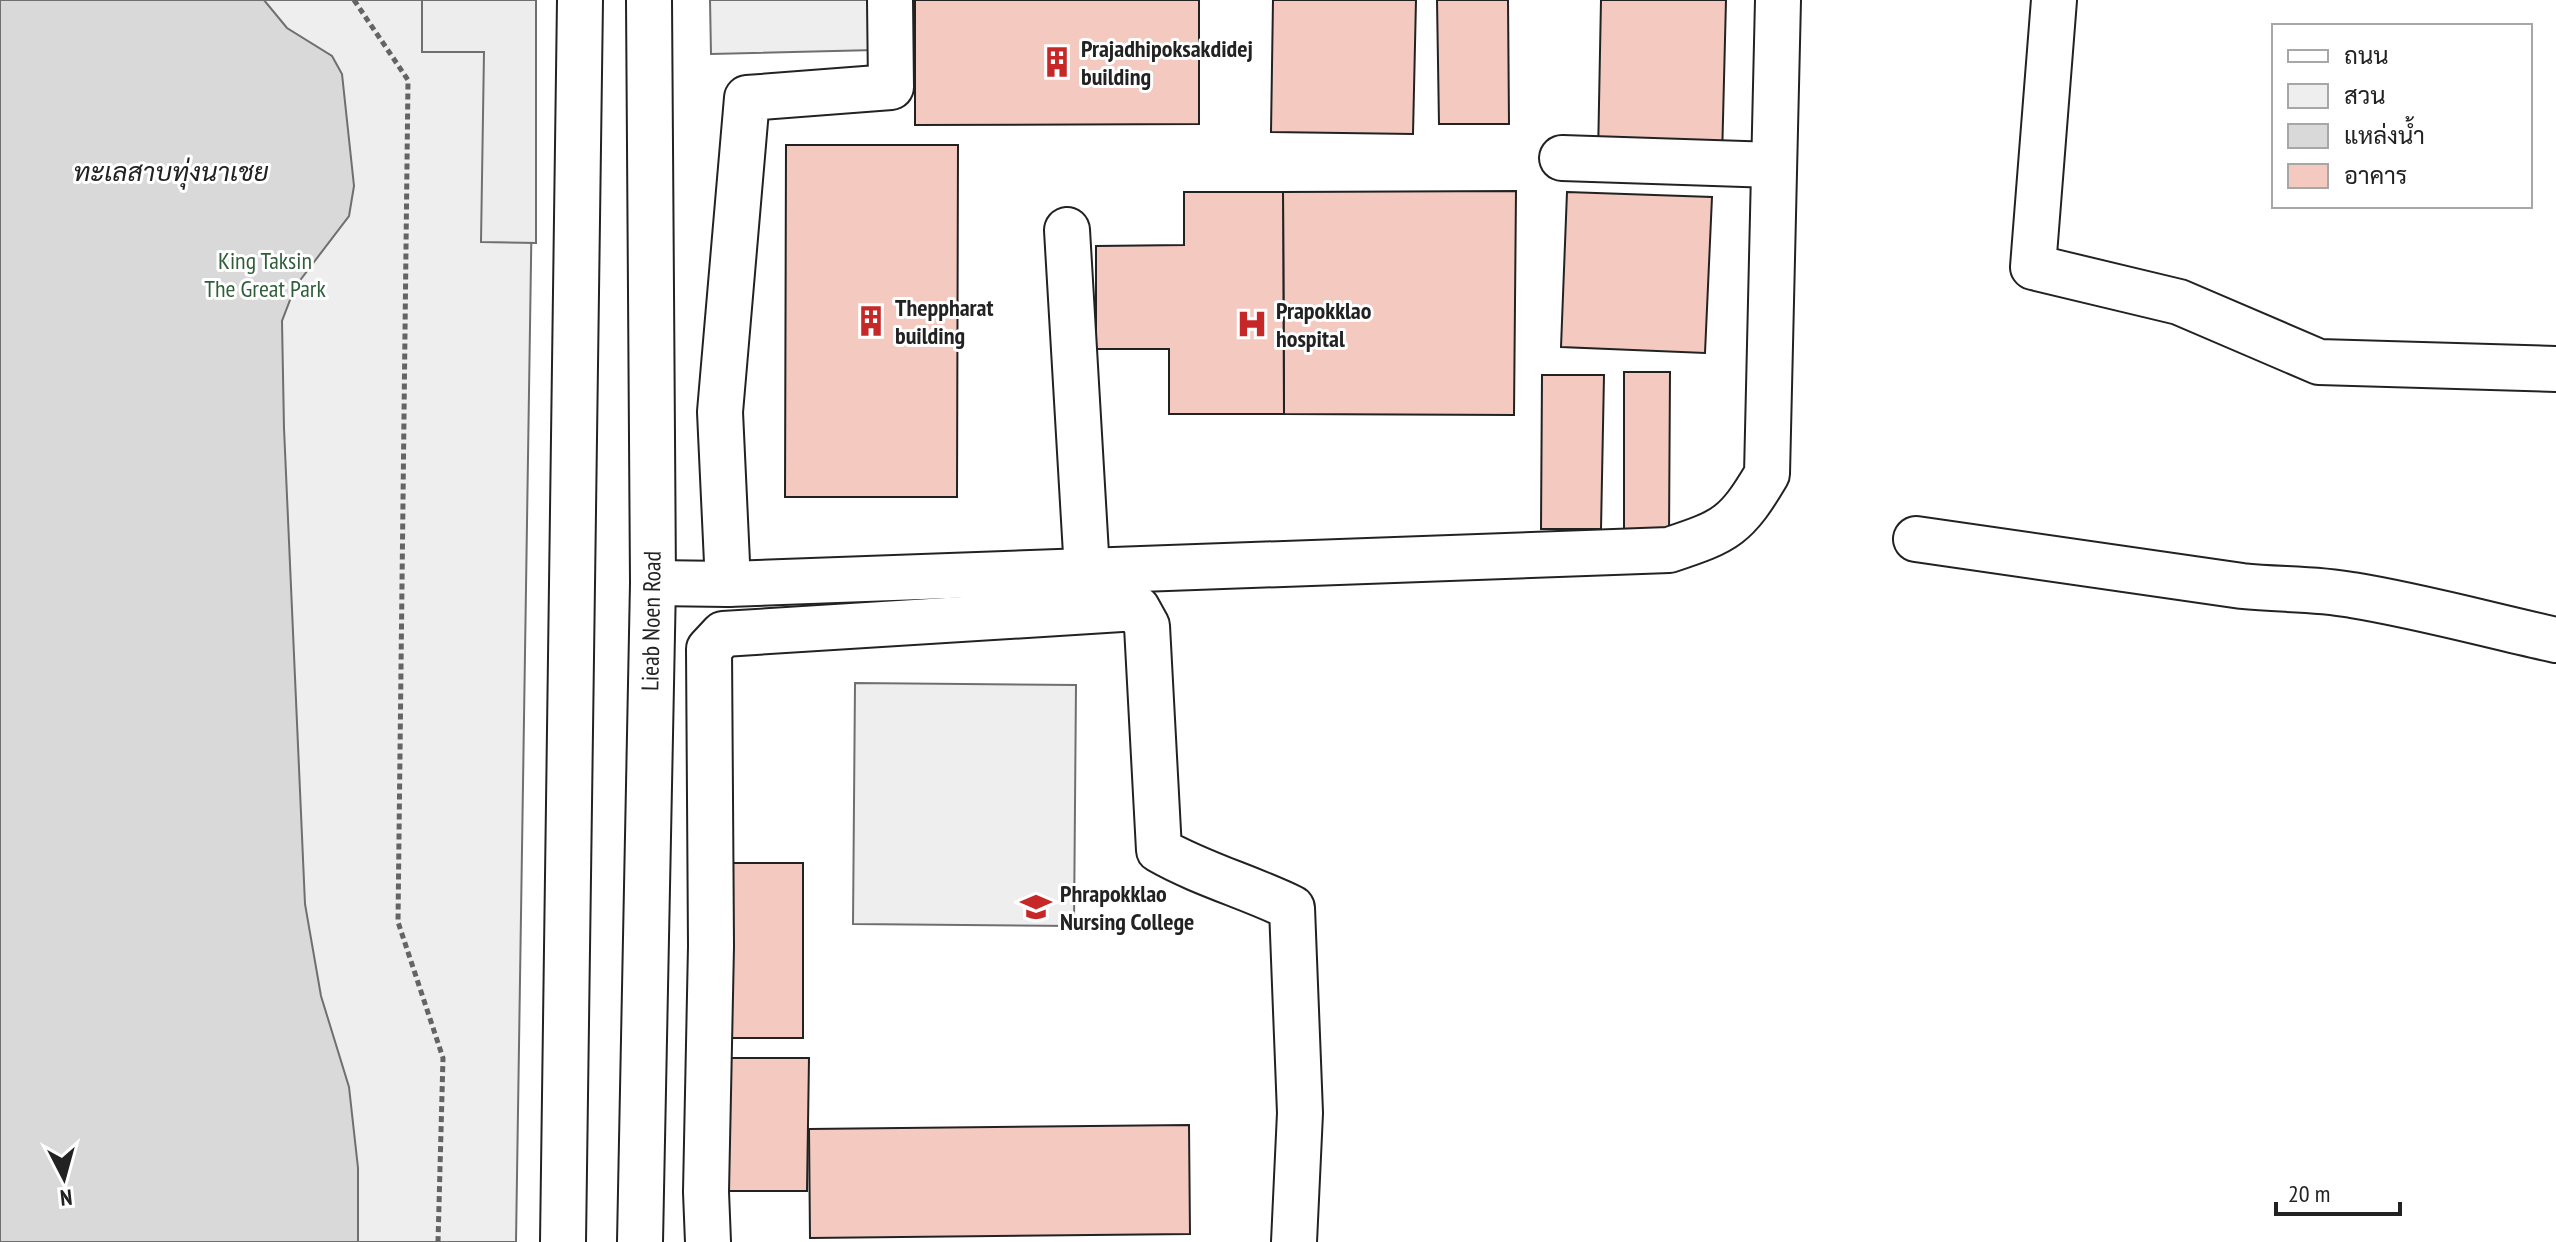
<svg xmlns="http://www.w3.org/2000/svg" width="2556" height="1242" font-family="'PT Sans Narrow',Sarabun,sans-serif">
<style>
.green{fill:#eee;stroke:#6f6f6f;stroke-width:2}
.parking{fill:#ededed;stroke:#6f6f6f;stroke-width:2}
.water{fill:#d9d9d9;stroke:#6f6f6f;stroke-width:2}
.building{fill:#f3c9c0;stroke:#222;stroke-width:2}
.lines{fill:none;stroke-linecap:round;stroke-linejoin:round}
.minor-casing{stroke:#222;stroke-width:48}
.major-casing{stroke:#222;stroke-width:48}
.path{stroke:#646464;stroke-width:5;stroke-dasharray:6 4;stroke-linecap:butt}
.minor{stroke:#fff;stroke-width:44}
.major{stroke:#fff;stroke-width:44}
.labels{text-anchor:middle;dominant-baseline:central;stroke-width:6;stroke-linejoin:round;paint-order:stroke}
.poi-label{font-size:24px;font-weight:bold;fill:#222;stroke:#fff;text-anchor:start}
.park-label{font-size:24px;fill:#2f5e38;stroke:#fff}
.street-label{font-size:24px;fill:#222;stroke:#fff}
.water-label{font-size:26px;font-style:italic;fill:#222;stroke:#fff}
</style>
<rect width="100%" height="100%" fill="#fff"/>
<g class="green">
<path d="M0,0H535L516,1242H0Z"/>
<path d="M710,0H874L875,50L711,54Z"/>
<path d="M855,683L1076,685L1074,926L853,924Z"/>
</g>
<path class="parking" d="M422,0H536V243L481,242L484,52H422Z"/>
<path class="water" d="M0,0H264L287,28L332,56L342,74L354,186L349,216L295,287L282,321L284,428L305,904L321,996L349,1087L358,1168V1242H0Z"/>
<g class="building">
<path d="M915,0H1199V124L915,125Z"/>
<path d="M1273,0H1416L1413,134L1271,132Z"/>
<path d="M1437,0H1508L1509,124H1439Z"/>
<path d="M1601,0H1726L1722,159L1598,156Z"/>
<path d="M786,145H958L957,497H785Z"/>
<path d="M1516,191L1514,415L1284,414L1283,192Z"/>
<path d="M1184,192H1283L1284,414H1169V349H1096V246L1184,245Z"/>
<path d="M1567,192L1712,197L1705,353L1561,347Z"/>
<path d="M1624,372H1670L1669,537L1624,536Z"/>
<path d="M1542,375H1604L1601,529H1541Z"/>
<rect x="728" y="863" width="75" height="175"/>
<path d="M724,1058H809L807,1191H722Z"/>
<path d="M1189,1125L1190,1234L810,1238L809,1129Z"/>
</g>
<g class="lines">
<defs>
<g id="minor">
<path d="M2054,0L2033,267L2179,302L2319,362L2556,369"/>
<path d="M1562,158L1774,165"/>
<path d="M1067,230L1087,571"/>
<path d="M1916,539L2242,586C2279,590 2315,588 2352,595C2420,606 2488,625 2556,640"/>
<path d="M653,583L728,584L1669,550C1727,531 1736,526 1767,474L1778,0"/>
<path d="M728,584L720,412L747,98L891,87L890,0"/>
<path d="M708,1242L706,1192L711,946L709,649L723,634L1137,608L1147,626L1159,850C1201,874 1249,887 1292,908L1300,1113L1294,1242"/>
</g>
<g id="major">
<path d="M563,1242L580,0"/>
<path d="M640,1242L653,583L649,0"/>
</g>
</defs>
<use href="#minor" class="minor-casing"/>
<use href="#major" class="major-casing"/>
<path class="path" d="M354,0L408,80L398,922L443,1058L438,1242"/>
<use href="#minor" class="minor"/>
<use href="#major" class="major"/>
</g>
<defs>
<symbol id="building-bare" viewBox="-9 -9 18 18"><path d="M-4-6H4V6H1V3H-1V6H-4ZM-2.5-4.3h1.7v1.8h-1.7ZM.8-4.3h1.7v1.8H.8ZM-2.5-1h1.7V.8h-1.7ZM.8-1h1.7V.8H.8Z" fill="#c62828" stroke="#fff" stroke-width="2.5" paint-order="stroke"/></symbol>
<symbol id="hospital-bare" viewBox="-9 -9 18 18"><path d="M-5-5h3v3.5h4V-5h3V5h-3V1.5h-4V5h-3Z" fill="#c62828" stroke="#fff" stroke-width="2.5" paint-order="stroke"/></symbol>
<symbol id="university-bare" viewBox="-9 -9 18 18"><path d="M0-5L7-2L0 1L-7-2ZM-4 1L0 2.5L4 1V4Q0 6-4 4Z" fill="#c62828" stroke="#fff" stroke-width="2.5" paint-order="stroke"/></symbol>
</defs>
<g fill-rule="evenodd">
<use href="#building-bare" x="1035" y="40" width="44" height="44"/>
<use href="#building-bare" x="849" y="299" width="44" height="44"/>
<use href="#hospital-bare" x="1230" y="302" width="44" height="44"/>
<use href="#university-bare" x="1014" y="885" width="44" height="44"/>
</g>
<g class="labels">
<g class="poi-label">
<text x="1081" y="48">Prajadhipoksakdidej<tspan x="1081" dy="28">building</tspan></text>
<text x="895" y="307">Theppharat<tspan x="895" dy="28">building</tspan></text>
<text x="1276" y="310">Prapokklao<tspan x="1276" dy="28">hospital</tspan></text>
<text x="1060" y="893">Phrapokklao<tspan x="1060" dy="28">Nursing College</tspan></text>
</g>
<g class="park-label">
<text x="265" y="260">King Taksin<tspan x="265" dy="28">The Great Park</tspan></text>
</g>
<g class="street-label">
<text transform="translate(651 621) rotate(-89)">Lieab Noen Road</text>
</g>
<g class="water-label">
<text x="171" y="171">ทะเลสาบทุ่งนาเชย</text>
</g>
</g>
<rect x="2272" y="24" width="260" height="184" fill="#ffffff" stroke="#a7a7a7" stroke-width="2"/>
<rect x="2288" y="50" width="40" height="12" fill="#ffffff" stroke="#a7a7a7" stroke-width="2"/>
<text x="2344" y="64" font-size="24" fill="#222222">ถนน</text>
<rect x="2288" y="84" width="40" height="24" fill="#eeeeee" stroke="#a7a7a7" stroke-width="2"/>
<text x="2344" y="104" font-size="24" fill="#222222">สวน</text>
<rect x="2288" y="124" width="40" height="24" fill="#d9d9d9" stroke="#a7a7a7" stroke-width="2"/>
<text x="2344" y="144" font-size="24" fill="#222222">แหล่งน้ำ</text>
<rect x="2288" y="164" width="40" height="24" fill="#f3c9c0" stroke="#a7a7a7" stroke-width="2"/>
<text x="2344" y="184" font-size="24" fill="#222222">อาคาร</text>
<g transform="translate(64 1178) rotate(174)" stroke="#ffffff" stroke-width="6" paint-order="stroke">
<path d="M0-6L14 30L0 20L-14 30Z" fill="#222222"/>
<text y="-12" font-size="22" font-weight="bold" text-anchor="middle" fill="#222222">N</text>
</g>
<path d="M2276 1202v12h124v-12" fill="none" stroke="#222222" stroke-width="4"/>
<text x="2288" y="1202" font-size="24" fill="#222222" stroke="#ffffff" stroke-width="6" paint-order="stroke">20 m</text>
</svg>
